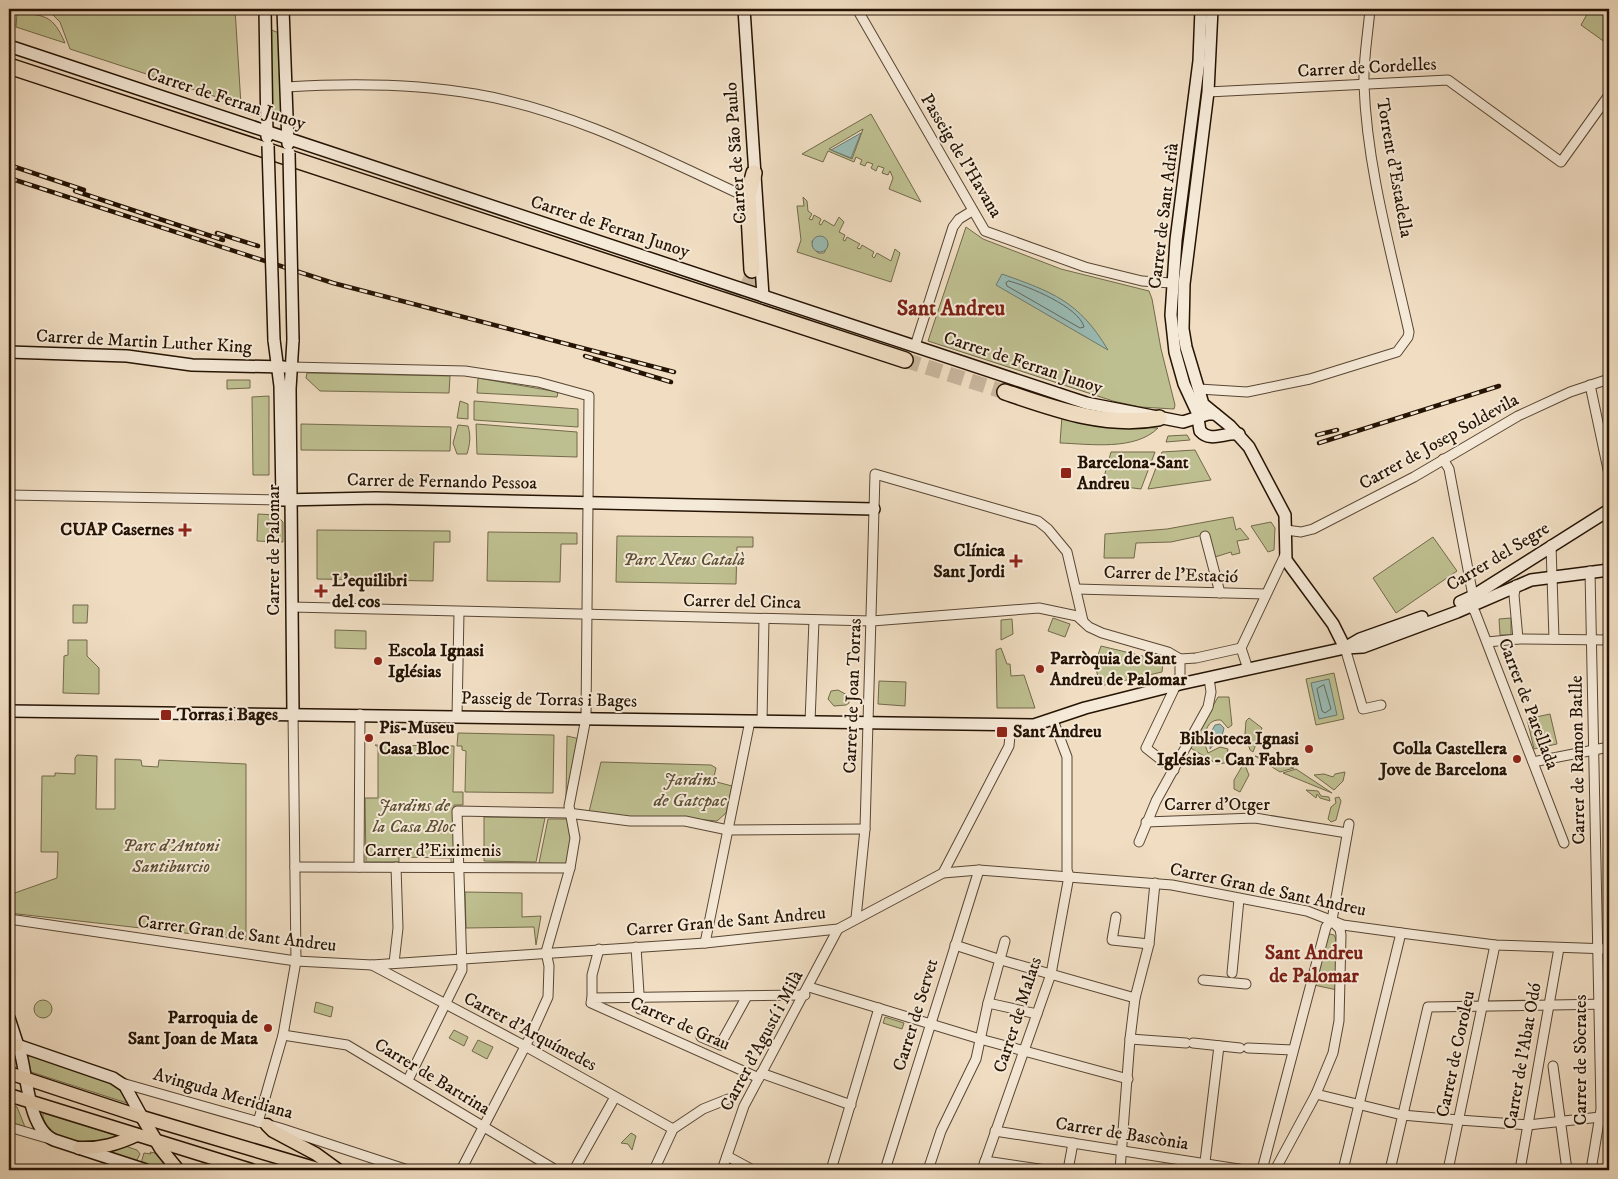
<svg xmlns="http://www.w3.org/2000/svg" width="1618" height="1179" font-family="'IM FELL DW Pica',serif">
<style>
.green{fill:#bebf90;stroke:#72694a;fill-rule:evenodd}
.water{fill:#9abbb4;stroke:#6b786d}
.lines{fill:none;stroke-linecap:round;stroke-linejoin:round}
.shore{stroke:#60675c;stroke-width:1}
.highway-tunnel{stroke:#c7b59c;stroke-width:15;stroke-dasharray:15 8;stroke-linecap:butt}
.street-casing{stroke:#584633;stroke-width:11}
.secondary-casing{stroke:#251303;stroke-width:14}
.primary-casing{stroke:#251303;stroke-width:15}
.highway-casing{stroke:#251303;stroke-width:18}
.street{stroke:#f5e9d7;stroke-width:9}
.secondary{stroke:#f5e9d7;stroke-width:11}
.primary{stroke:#f0ddc2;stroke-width:12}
.highway{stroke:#f0ddc2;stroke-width:15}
.rail-casing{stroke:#251303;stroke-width:4.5}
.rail{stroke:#f5e9d7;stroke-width:2.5;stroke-dasharray:8;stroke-linecap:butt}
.secondary-bridge-casing{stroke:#251303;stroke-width:14;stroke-linecap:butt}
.secondary-bridge{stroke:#f5e9d7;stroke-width:11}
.poi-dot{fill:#8f2418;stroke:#f5e9d7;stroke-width:2}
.labels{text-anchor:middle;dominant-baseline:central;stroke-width:4;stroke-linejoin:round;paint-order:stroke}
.street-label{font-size:18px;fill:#251303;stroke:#f5e9d7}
.poi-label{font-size:18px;font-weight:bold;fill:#251303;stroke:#f5e9d7;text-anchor:start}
.park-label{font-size:18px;font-style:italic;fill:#5b4f34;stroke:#f5e9d7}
.quarter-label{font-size:20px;font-weight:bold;fill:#7a1f14;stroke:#f5e9d7}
.district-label{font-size:22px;font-weight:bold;fill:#7a1f14;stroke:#f5e9d7}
</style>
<rect width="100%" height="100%" fill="#f0ddc2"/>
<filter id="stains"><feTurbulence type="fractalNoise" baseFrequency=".004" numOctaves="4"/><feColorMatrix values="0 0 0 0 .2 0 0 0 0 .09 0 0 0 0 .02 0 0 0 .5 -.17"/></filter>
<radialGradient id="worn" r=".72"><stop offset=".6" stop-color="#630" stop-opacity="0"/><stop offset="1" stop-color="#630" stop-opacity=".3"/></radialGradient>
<g class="green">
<path d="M47,9H235L241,105L70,49L60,22Z"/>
<path d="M1590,9H1609V45L1581,25Z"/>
<path d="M17,13C45,15 53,15 65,43L16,27Z"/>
<path d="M269,29L279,33L282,119L271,116Z"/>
<path d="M871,114L921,202L889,189L893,178L890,171L888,175L882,173L884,168L878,166L876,171L871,168L873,164L867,162L865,166L860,164L862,160L856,157L854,162L828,151L823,162L802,154ZM863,129L852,159L829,149Z"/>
<path d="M803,197L807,201L808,211L812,214L809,219L812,220L814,215L821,219L819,224L821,225L824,220L834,226L839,217L844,222L839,232L845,235L843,240L845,241L847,237L860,244L857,248L860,249L862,245L874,252L872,256L874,258L877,253L891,261L895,249L900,253L891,282L797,252L801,240L797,206H804ZM825,239L828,245L824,253H818L813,247L812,241Z"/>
<path d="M966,227L983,239L1061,269L1149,291L1152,299L1161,349L1175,405L1174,409L1140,407L1113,401L928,341Z"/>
<path d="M307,373L450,376L449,393L320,391L306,378Z"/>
<path d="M478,378L558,392L557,397L477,393Z"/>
<path d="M227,380H250V388L227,389Z"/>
<path d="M269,396V475H253L252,397Z"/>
<path d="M460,401L468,404V419L457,418Z"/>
<path d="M474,401L578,409V427L474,420Z"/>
<path d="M1062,416L1124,427L1158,428C1135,451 1090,444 1060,443Z"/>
<path d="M301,424L451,427L450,451L301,450Z"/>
<path d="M476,424L577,432V457L477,454Z"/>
<path d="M458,425L468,426C471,436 470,444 467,454H457L453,443Z"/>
<path d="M1187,435L1190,440L1166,442L1168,436Z"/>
<path d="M1195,450L1211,480L1148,489L1162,452Z"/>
<path d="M1111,452H1155L1141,489L1102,484Z"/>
<path d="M258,514L276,515L283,522V542L257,541Z"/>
<path d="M1233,517L1236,530L1240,528L1249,539L1237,541L1240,553L1232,555L1231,552L1215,557L1208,534L1171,542L1136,543L1134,558H1104L1105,534L1167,529Z"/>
<path d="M1271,522L1275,528L1274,550L1268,552L1251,526Z"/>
<path d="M317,530L450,531V542H434L433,581L317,579Z"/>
<path d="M488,532L577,533V544H561L560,582L487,581Z"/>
<path d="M617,536L753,537V547H737L736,584L616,582Z"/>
<path d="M1433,537L1457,571L1396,613L1373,578Z"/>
<path d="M73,605H88L87,623H73Z"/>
<path d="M1053,618L1070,624L1065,637L1048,631Z"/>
<path d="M1511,618V635H1500L1499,619Z"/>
<path d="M1012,619L1013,634L1001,640V620Z"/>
<path d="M335,630L366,631V649L335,648Z"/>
<path d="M68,640H87V656L99,668V694L63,693L64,656L68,655Z"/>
<path d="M1101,646L1159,660L1163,663L1162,672L1100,686L1095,664Z"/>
<path d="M1001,648L1007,664H1010L1011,676L1024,675L1035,708H997L996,650Z"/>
<path d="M1334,673L1344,719L1316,725L1306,679Z"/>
<path d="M879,681L906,682L905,706L878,704Z"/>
<path d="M838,690L849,696V703L846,705L834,706L828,699L831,691Z"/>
<path d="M1218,697H1229L1232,725L1228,728L1221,720C1210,719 1206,727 1205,736L1198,733Z"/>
<path d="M1550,714L1557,744L1534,749L1527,719Z"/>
<path d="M1249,718L1262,728L1261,731L1256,733V744L1253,752L1250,750L1245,734L1246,721Z"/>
<path d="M458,733L554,735L553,793L465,792L466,751L462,750V746H457Z"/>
<path d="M567,736L580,739L566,799Z"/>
<path d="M1195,739L1204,742L1208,753L1220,747L1228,749L1225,763L1217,764L1189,747Z"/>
<path d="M375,745L454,746L453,792H463V805H454V862H451V858L399,857V862H366L365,798H378V747Z"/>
<path d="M77,755L97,756L96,809H115V759L141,760L142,766L158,767L159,760L246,764V940L9,913V895L57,878L58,852H41L42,776H55V773L75,774V758Z"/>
<path d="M1255,756L1294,768L1280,772Z"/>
<path d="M601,762L711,765L716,768L713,781L732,786L726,813L717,821L670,817L630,821L589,812Z"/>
<path d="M1244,763L1249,775L1240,792L1234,789V780Z"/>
<path d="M1296,769L1332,793L1283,773Z"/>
<path d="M1345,772L1343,781L1334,790L1314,775L1324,774L1333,777L1335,774Z"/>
<path d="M1306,790L1318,791L1321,796L1329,797L1330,801L1320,798L1317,794L1316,798Z"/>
<path d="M1339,797L1341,801L1336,820L1331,822L1328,819L1331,807L1336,803L1335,798Z"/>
<path d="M484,817L545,818L536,862L484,861Z"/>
<path d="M548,819H569L572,833L568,864L539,863Z"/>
<path d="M465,892L522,893V917L541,916L536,945L534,927L466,928Z"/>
<path d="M1330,934L1334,935L1336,939L1337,990L1314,985L1327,938Z"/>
<circle cx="43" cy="1009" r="9"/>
<path d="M316,1002L333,1007L331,1017L314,1012Z"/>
<path d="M885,1017L904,1023L902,1029L883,1023Z"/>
<path d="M454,1030L468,1037L464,1046L449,1038Z"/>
<path d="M478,1040L493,1047L487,1059L472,1051Z"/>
<path d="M27,1056C44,1056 100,1077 115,1086C121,1091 126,1098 130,1104L31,1072Z"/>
<path d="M9,1104L17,1107L25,1127L9,1123Z"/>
<path d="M43,1113L118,1136C111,1139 100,1146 92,1146C75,1147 41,1131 43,1113Z"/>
<path d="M631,1133L636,1136L632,1150L628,1144L621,1143Z"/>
<path d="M125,1146L137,1150L140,1154L136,1162L101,1152Z"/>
<path d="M150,1152L155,1153L170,1170H155L141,1163L144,1153L151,1154Z"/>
</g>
<g class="water">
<path d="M861,133L851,158L831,150Z"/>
<circle cx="820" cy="244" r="8"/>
<path d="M1002,274C1052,292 1079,301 1108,350L996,285Z"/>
<path d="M1329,679L1337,715L1319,719L1311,683Z"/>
<path d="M1220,724L1224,728L1222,736L1210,749V734L1215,725Z"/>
</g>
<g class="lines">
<g class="shore">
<path d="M1009,281C1028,286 1079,307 1084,327L1080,328L1007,286L1006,283Z"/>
<path d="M1324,685L1331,709L1325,713L1322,711L1317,689Z"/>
</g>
<g class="highway-tunnel">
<path d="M725,295C742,295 751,287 752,270"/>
<path d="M905,360L1005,392"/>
</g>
<defs>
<g id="street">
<path d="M857,9L985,231L1085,267L1142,281L1171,283"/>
<path d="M286,87C349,83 412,83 475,94C570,110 658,156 744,196H750"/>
<path d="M1208,92L1448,80L1561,162L1609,95"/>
<path d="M915,346L953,227L959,219L972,211"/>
<path d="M291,367L465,371L538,382L589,396L586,718L569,806L575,838L570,868L546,952L549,966L548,997L530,1037L461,1170"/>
<path d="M1590,385L1609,474"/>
<path d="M1199,389L1247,392L1310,379L1397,352L1408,337L1409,332C1391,251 1367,168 1364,85C1363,60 1368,34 1370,9"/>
<path d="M1443,459L1449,469L1473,596"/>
<path d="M9,495L282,500"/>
<path d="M1286,530L1301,532L1313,529L1414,477L1518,416L1570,392L1609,379"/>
<path d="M1205,536L1220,593"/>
<path d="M1551,545L1554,639"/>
<path d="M1590,571L1601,1109L1591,1170"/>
<path d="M1516,585L1514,595L1518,639"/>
<path d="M1076,589L1265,594"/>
<path d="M1471,606L1475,612L1564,843"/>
<path d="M292,607L872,621L1039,608L1077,616L1089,627L1102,633L1168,652L1180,659"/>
<path d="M1487,642L1518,639L1609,640"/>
<path d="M1241,648L1285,555"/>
<path d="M1241,648L1248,669"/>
<path d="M1345,648L1363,709L1381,705"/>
<path d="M1180,659L1196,658L1241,648"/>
<path d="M1180,659V684"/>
<path d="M457,716L459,612"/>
<path d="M762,721L764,619"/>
<path d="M810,722L814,620"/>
<path d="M1533,762L1609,747"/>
<path d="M1174,770L1146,748L1176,685"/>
<path d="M1146,822L1255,818L1347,833"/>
<path d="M1139,842L1156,801L1208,707L1211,692L1209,678"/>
<path d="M295,867L570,868"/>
<path d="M359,867L360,714"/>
<path d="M943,873L1009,746L1011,725"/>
<path d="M1116,917L1112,940L1149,944"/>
<path d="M856,918L865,829L875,474L1038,521L1048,529L1067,552L1083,621"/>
<path d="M9,919L296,961L372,965L705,943L838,929L943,873L979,870L1172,885L1307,911L1343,925L1409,934L1495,945L1609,949"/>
<path d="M705,943L750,721"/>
<path d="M955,945L1001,960L1135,998"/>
<path d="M636,947L640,1009"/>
<path d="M394,963L398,928L396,867"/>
<path d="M372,965L525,1046L673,1129"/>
<path d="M1232,973L1239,899"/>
<path d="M1203,980L1246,984"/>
<path d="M809,987L980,1039L1128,1079"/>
<path d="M592,998V975L599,949"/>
<path d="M988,1003L1037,1014"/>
<path d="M283,1035L347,1045L556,1170"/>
<path d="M701,1037L720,1045L747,996"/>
<path d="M1130,1039L1186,1043"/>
<path d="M1193,1043L1240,1048"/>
<path d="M1248,1048L1293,1050"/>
<path d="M1553,1066L1567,1170"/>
<path d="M761,1073L851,1105"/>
<path d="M759,1078L591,1003L592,998L805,995"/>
<path d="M408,1080L462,970L457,811L568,813L630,821H685L728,830L865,829"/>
<path d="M122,1083L280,1128L408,1170"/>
<path d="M1316,1094L1402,1115L1459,1120L1528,1125L1609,1116"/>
<path d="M258,1122L283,1035L296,961L293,713"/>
<path d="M9,1127L50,1139"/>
<path d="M995,1131L1245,1170"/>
<path d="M727,1156L753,1170"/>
<path d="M985,1161L1046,1170"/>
<path d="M574,1170L615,1097"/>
<path d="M654,1170L673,1129L703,1109L728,1099"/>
<path d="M722,1170L744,1106L838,929"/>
<path d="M831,1170L879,1008"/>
<path d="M885,1170L979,870"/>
<path d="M928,1170L941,1131L976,1059L988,1003L1005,941"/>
<path d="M982,1170L1051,974L1069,876L1067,870V757L1053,720"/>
<path d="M1068,1170L1073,1143"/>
<path d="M1120,1170L1130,1039L1135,998L1149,944L1155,883"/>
<path d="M1204,1170L1219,1046"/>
<path d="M1262,1170L1326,927L1332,920L1349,824"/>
<path d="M1275,1170L1316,1094L1333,1053L1339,1021L1341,935L1340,929L1334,923"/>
<path d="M1343,1170L1401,933"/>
<path d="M1390,1170L1428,1007L1609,1004"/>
<path d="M1448,1170L1495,945"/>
<path d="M1520,1170L1559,948"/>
</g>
<g id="secondary">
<path d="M265,9L267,137"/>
<path d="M283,9L288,144"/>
<path d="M744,9L763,296"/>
<path d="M1201,9L1199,61L1176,240L1171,315L1175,352L1184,384L1197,412L1200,431C1211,443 1224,432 1239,434"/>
<path d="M1212,9L1208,92L1184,284L1183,329L1186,347L1203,404L1230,426L1249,447L1285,515L1286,560L1333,624L1345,648"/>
<path d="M9,46L1086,403L1183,422L1208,414H1215"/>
<path d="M274,340L280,386L282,500L376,498L874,509"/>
<path d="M293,340L290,389L293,713"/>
<path d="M9,352L127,356L192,365L284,367"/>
<path d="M1460,602L1473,596L1609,510"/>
<path d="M1348,646L1360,639L1422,617"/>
<path d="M9,711L1034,725L1085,708L1180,684L1345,648L1363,647L1457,612L1531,580L1609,570"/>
<path d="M9,1018C13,1030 17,1043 21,1055C27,1078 29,1129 54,1140L146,1170"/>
<path d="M17,1045L113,1078L125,1086L142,1117"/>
</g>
<g id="primary">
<path d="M9,1043L17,1045"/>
<path d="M9,1073L142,1117L321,1170"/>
<path d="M9,1095L251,1170"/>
<path d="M142,1117L161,1149L178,1170"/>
<path d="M267,1125L273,1131L316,1154L338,1170"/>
<path d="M79,1148C101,1149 117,1144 137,1135"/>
</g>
<g id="highway">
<path d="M9,66L905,360"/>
<path d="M752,270L748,196L754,173"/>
<path d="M1005,392C1055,409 1106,428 1159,418"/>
</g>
</defs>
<use href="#street" class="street-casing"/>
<use href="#secondary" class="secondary-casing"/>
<use href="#primary" class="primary-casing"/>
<use href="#highway" class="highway-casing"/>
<use href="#street" class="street"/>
<use href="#secondary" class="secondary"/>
<use href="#primary" class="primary"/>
<use href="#highway" class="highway"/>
<defs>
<g id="rail">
<path d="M9,165L84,190"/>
<path d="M9,178L333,283L674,372"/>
<path d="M75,191L223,240"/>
<path d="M217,233L258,246"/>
<path d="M585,356L671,382"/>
<path d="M1317,435L1337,430"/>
<path d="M1319,443L1499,386"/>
</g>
</defs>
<use href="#rail" class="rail-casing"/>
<use href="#rail" class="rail"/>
<defs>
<g id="secondary-bridge">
<path d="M268,146L274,340"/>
<path d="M289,153L293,340"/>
</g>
</defs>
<use href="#secondary-bridge" class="secondary-bridge-casing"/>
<use href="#secondary-bridge" class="secondary-bridge"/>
</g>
<g class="poi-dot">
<rect x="1060" y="467" width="12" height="12" rx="2.5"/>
<path d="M182.5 522.5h5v5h5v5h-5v5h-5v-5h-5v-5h5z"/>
<path d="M1013.5 553.5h5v5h5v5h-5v5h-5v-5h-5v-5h5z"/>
<path d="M318.5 583.5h5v5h5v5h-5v5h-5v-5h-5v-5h5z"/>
<circle cx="378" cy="661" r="5"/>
<circle cx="1040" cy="669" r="5"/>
<rect x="160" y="709" width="12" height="12" rx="2.5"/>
<rect x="996" y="726" width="12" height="12" rx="2.5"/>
<circle cx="369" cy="738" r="5"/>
<circle cx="1309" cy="749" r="5"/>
<circle cx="1517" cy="759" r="5"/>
<circle cx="268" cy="1028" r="5"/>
</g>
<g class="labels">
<g class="street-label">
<text transform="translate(1367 68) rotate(-3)">Carrer de Cordelles</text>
<text transform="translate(226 99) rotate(18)">Carrer de Ferran Junoy</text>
<text transform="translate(736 153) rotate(-94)">Carrer de São Paulo</text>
<text transform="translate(961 156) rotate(59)">Passeig de l'Havana</text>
<text transform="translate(1394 168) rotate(80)">Torrent d'Estadella</text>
<text transform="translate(1164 216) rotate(-83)">Carrer de Sant Adrià</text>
<text transform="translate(610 227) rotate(18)">Carrer de Ferran Junoy</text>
<text transform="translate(144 342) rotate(3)">Carrer de Martin Luther King</text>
<text transform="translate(1023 363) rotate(18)">Carrer de Ferran Junoy</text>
<text transform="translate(1439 442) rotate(-29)">Carrer de Josep Soldevila</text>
<text transform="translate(442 482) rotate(1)">Carrer de Fernando Pessoa</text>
<text transform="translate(274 550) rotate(-90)">Carrer de Palomar</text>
<text transform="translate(1498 557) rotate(-31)">Carrer del Segre</text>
<text transform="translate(1171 575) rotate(2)">Carrer de l'Estació</text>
<text transform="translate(742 602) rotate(1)">Carrer del Cinca</text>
<text transform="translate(853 696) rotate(-88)">Carrer de Joan Torras</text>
<text transform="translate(549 700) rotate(1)">Passeig de Torras i Bages</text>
<text transform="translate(1528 704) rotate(69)">Carrer de Parellada</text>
<text transform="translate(1578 760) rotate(-91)">Carrer de Ramon Batlle</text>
<text x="1217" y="805">Carrer d'Otger</text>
<text x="433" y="851">Carrer d'Eiximenis</text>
<text transform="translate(1268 890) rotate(12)">Carrer Gran de Sant Andreu</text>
<text transform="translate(726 922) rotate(-5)">Carrer Gran de Sant Andreu</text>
<text transform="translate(237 934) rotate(7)">Carrer Gran de Sant Andreu</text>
<text transform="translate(916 1015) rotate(-73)">Carrer de Servet</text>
<text transform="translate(1018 1015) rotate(-72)">Carrer de Malats</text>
<text transform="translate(680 1024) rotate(24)">Carrer de Grau</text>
<text transform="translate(530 1032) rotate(28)">Carrer d'Arquímedes</text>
<text transform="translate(762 1041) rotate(-62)">Carrer d'Agustí i Milà</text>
<text transform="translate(1456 1054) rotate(-78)">Carrer de Coroleu</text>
<text transform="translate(1523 1056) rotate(-80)">Carrer de l'Abat Odó</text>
<text transform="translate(1581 1060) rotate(-90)">Carrer de Sòcrates</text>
<text transform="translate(432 1077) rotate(31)">Carrer de Bartrina</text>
<text transform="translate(223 1094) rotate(16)">Avinguda Meridiana</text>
<text transform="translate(1122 1134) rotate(9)">Carrer de Bascònia</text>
</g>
<g class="poi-label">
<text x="1077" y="463">Barcelona-Sant<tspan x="1077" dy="21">Andreu</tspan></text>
<text x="174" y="530" text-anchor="end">CUAP Casernes</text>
<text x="1005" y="551" text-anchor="end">Clínica<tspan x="1005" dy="21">Sant Jordi</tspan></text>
<text x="332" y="581">L'equilibri<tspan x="332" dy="21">del cos</tspan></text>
<text x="388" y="651">Escola Ignasi<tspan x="388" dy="21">Iglésias</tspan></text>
<text x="1050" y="659">Parròquia de Sant<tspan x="1050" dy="21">Andreu de Palomar</tspan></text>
<text x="177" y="715">Torras i Bages</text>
<text x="379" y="728">Pis-Museu<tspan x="379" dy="21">Casa Bloc</tspan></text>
<text x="1013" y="732">Sant Andreu</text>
<text x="1299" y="739" text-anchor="end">Biblioteca Ignasi<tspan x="1299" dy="21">Iglésias - Can Fabra</tspan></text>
<text x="1507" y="749" text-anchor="end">Colla Castellera<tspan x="1507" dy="21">Jove de Barcelona</tspan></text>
<text x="258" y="1018" text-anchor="end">Parroquia de<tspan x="258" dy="21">Sant Joan de Mata</tspan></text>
</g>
<g class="park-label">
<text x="684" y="560">Parc Neus Català</text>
<text x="690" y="780">Jardins<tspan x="690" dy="21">de Gatcpac</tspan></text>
<text x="414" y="806">Jardins de<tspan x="414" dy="21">la Casa Bloc</tspan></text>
<text x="171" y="846">Parc d'Antoni<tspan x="171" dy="21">Santiburcio</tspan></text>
</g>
<g class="quarter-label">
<text x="1314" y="953">Sant Andreu<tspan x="1314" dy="23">de Palomar</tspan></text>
</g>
<g class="district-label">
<text x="951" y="308">Sant Andreu</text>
</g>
</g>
<rect width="1618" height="1179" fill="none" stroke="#f0ddc2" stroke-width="30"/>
<rect x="10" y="10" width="1598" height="1159" fill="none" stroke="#251303" stroke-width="2.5"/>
<rect x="15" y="15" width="1588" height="1149" fill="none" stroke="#251303"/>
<rect width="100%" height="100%" filter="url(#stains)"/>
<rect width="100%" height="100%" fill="url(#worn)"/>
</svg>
